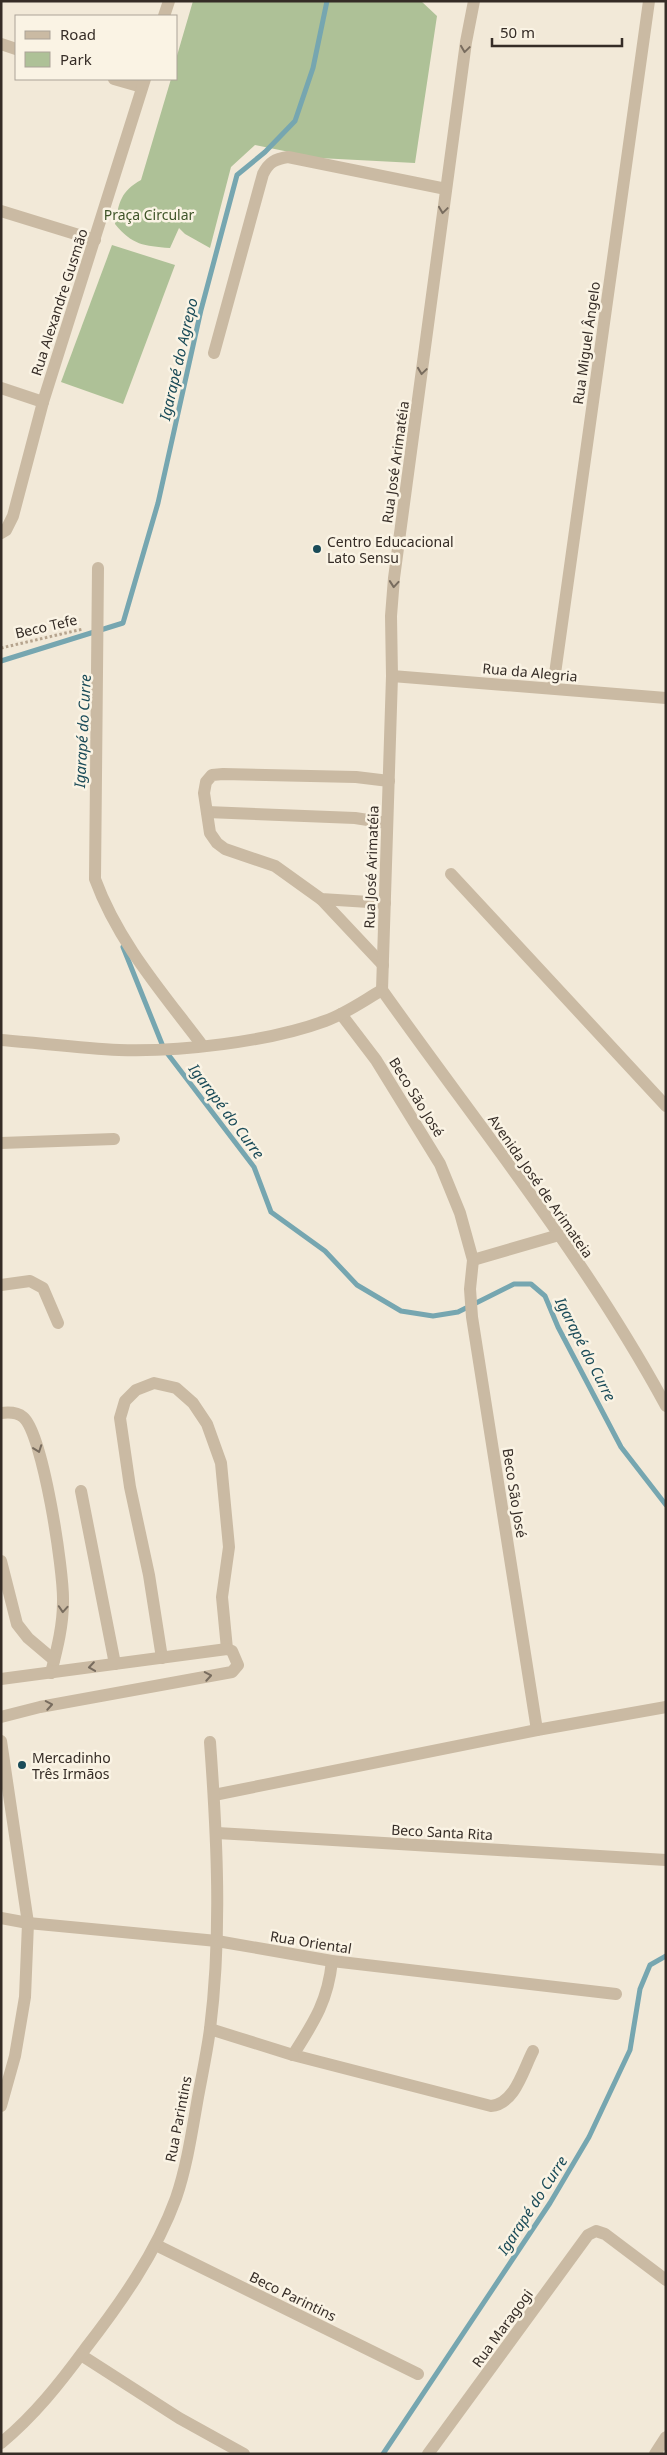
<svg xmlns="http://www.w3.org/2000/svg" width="667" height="2455" font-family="'Noto Sans',sans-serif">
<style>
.green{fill:#aec197}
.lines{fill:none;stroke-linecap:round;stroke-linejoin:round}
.stream{stroke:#76a6b0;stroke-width:5}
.path{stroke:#b6a48e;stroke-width:3;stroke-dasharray:2.5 2.5;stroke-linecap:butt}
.minor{stroke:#cabaa3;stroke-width:12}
.oneway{stroke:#786c5e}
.poi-dot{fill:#1a4b58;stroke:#faf3e4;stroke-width:2}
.labels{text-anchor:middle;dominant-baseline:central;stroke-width:5;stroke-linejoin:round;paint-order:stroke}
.park-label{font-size:14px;fill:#3e5428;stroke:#faf3e4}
.street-label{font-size:14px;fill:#352c26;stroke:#faf3e4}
.poi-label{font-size:14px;fill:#352c26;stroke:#faf3e4;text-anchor:start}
.water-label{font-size:15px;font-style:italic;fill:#1a4b58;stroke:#faf3e4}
</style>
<rect width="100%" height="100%" fill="#f2e9d8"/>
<g class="green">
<path d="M193,1H421L437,16L415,163L319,158L255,145L231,167L210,248L185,234L179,228L170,248C144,246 132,245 115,224C119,202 121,191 141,180L171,79H176V59Z"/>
<path d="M112,245L175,265L123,404L61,382Z"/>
</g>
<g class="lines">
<g class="stream">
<path d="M1,661L123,623L158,503L201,310L237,175L265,152L295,121L313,68L327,1"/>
<path d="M123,947L164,1049L254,1167L271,1212L325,1251L357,1285L401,1311L433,1316L458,1312L514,1284H531L545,1296L558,1327L621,1447L666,1505"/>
<path d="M383,2454L550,2203L589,2137L630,2050L640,1989L650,1965L666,1956"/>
</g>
<path class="path" d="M1,648L83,629"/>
<g class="minor">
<path d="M164,16L169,1"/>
<path d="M1,44L16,49"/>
<path d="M114,79L142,87"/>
<path d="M1,211L95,240"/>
<path d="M214,353L263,174C269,162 275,159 288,157L446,189"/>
<path d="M1,388L43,402"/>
<path d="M1,533L6,530L13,516L43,402L145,79"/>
<path d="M98,568L95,879C118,942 162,992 202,1045"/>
<path d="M392,676L666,698"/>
<path d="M553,688L649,1"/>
<path d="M207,812L355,818L387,823"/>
<path d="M451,874L666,1106"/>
<path d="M321,899L383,965"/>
<path d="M385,903L321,899L275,866L225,849L217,843L210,833L204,793L206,782L212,775L223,774L356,777L389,781"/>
<path d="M382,990L392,676L391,616L394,578L466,42L474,1"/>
<path d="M382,990C479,1127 586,1258 666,1406"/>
<path d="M341,1014L376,1060L440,1164L460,1213L473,1260L470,1289L472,1317L537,1730"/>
<path d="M1,1040C40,1043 80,1048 119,1050C179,1052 268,1042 325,1021C345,1014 363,1001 382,990"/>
<path d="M1,1143L114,1139"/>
<path d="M473,1260L559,1235"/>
<path d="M1,1285L30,1281L43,1288L58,1323"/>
<path d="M1,1413C9,1412 17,1412 23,1417C43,1433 64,1572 63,1602C63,1626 57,1649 51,1673"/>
<path d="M81,1491L115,1664"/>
<path d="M1,1561L17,1624L28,1638L54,1660"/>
<path d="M162,1658L149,1575L130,1487L120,1418L125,1401L136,1390L154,1383L176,1388L193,1403L207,1424L221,1463L229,1547L222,1597L227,1649"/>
<path d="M1,1679L227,1649L232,1651L238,1665L232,1672L40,1707L1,1717"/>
<path d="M1,1741L28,1923L25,1997L15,2056L1,2106"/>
<path d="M214,1795L537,1730L666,1707"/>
<path d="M217,1833L666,1860"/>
<path d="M1,1918L28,1923L217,1941L332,1961L616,1994"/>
<path d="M332,1961C328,2001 314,2022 293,2055L491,2106C515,2104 523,2070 533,2051"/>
<path d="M210,2029L293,2055"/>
<path d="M156,2245L418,2374"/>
<path d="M81,2355L179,2418L244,2454"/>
<path d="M1,2443C34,2416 60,2383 85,2349C120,2304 156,2253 176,2198C187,2166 192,2131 198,2097C202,2075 207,2052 210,2029C222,1934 217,1837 210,1742"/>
<path d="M428,2454L588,2235L596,2231L605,2234L666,2280"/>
<path d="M655,2454L666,2437"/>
</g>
</g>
<defs><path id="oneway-chevron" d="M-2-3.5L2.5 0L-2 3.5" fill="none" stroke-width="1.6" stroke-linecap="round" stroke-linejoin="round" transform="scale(1.25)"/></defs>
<g class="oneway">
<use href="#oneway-chevron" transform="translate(465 49) rotate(98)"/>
<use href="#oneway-chevron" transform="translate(443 210) rotate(98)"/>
<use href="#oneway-chevron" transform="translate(422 371) rotate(98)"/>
<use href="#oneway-chevron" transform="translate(394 584) rotate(95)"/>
<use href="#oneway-chevron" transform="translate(38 1449) rotate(70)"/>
<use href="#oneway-chevron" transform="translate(63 1609) rotate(94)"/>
<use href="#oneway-chevron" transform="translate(92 1667) rotate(172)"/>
<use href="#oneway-chevron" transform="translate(208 1676) rotate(-10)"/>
<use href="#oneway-chevron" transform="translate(49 1705) rotate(-10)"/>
</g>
<g class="poi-dot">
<circle cx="317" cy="549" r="5"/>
<circle cx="22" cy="1765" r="5"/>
</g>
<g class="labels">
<g class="park-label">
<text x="149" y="214">Praça Circular</text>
</g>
<g class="street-label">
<text transform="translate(59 302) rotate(-72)">Rua Alexandre Gusmão</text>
<text transform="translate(586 343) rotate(-82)">Rua Miguel Ângelo</text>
<text transform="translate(395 462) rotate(-82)">Rua José Arimatéia</text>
<text transform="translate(46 626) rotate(-13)">Beco Tefe</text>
<text transform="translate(530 672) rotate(5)">Rua da Alegria</text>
<text transform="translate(371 867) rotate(-88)">Rua José Arimatéia</text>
<text transform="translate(417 1097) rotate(58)">Beco São José</text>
<text transform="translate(541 1186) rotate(55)">Avenida José de Arimateia</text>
<text transform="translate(515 1493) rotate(81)">Beco São José</text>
<text transform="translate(442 1832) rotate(3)">Beco Santa Rita</text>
<text transform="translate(311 1942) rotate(9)">Rua Oriental</text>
<text transform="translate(178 2119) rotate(-79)">Rua Parintins</text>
<text transform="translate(293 2296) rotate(26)">Beco Parintins</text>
<text transform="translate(502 2328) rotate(-54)">Rua Maragogi</text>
</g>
<g class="poi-label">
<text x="327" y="541">Centro Educacional<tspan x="327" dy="16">Lato Sensu</tspan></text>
<text x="32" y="1757">Mercadinho<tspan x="32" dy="16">Três Irmãos</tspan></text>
</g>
<g class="water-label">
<text transform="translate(178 359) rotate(-77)">Igarapé do Agrepo</text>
<text transform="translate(82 731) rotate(-87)">Igarapé do Curre</text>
<text transform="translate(227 1111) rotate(53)">Igarapé do Curre</text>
<text transform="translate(586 1349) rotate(63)">Igarapé do Curre</text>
<text transform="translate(532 2205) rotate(-57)">Igarapé do Curre</text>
</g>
</g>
<rect width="667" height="2455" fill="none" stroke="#352c26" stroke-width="5"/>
<rect x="15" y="15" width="162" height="65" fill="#faf3e4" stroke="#aba398"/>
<rect x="25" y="31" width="25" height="8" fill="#cabaa3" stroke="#aba398"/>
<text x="60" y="40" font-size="15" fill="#352c26">Road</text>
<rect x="25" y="52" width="25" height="15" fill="#aec197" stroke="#aba398"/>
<text x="60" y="65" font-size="15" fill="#352c26">Park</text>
<path d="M492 38v8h130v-8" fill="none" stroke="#352c26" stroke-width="2.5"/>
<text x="500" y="38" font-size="15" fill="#352c26" stroke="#faf3e4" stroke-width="4" paint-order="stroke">50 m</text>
</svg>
